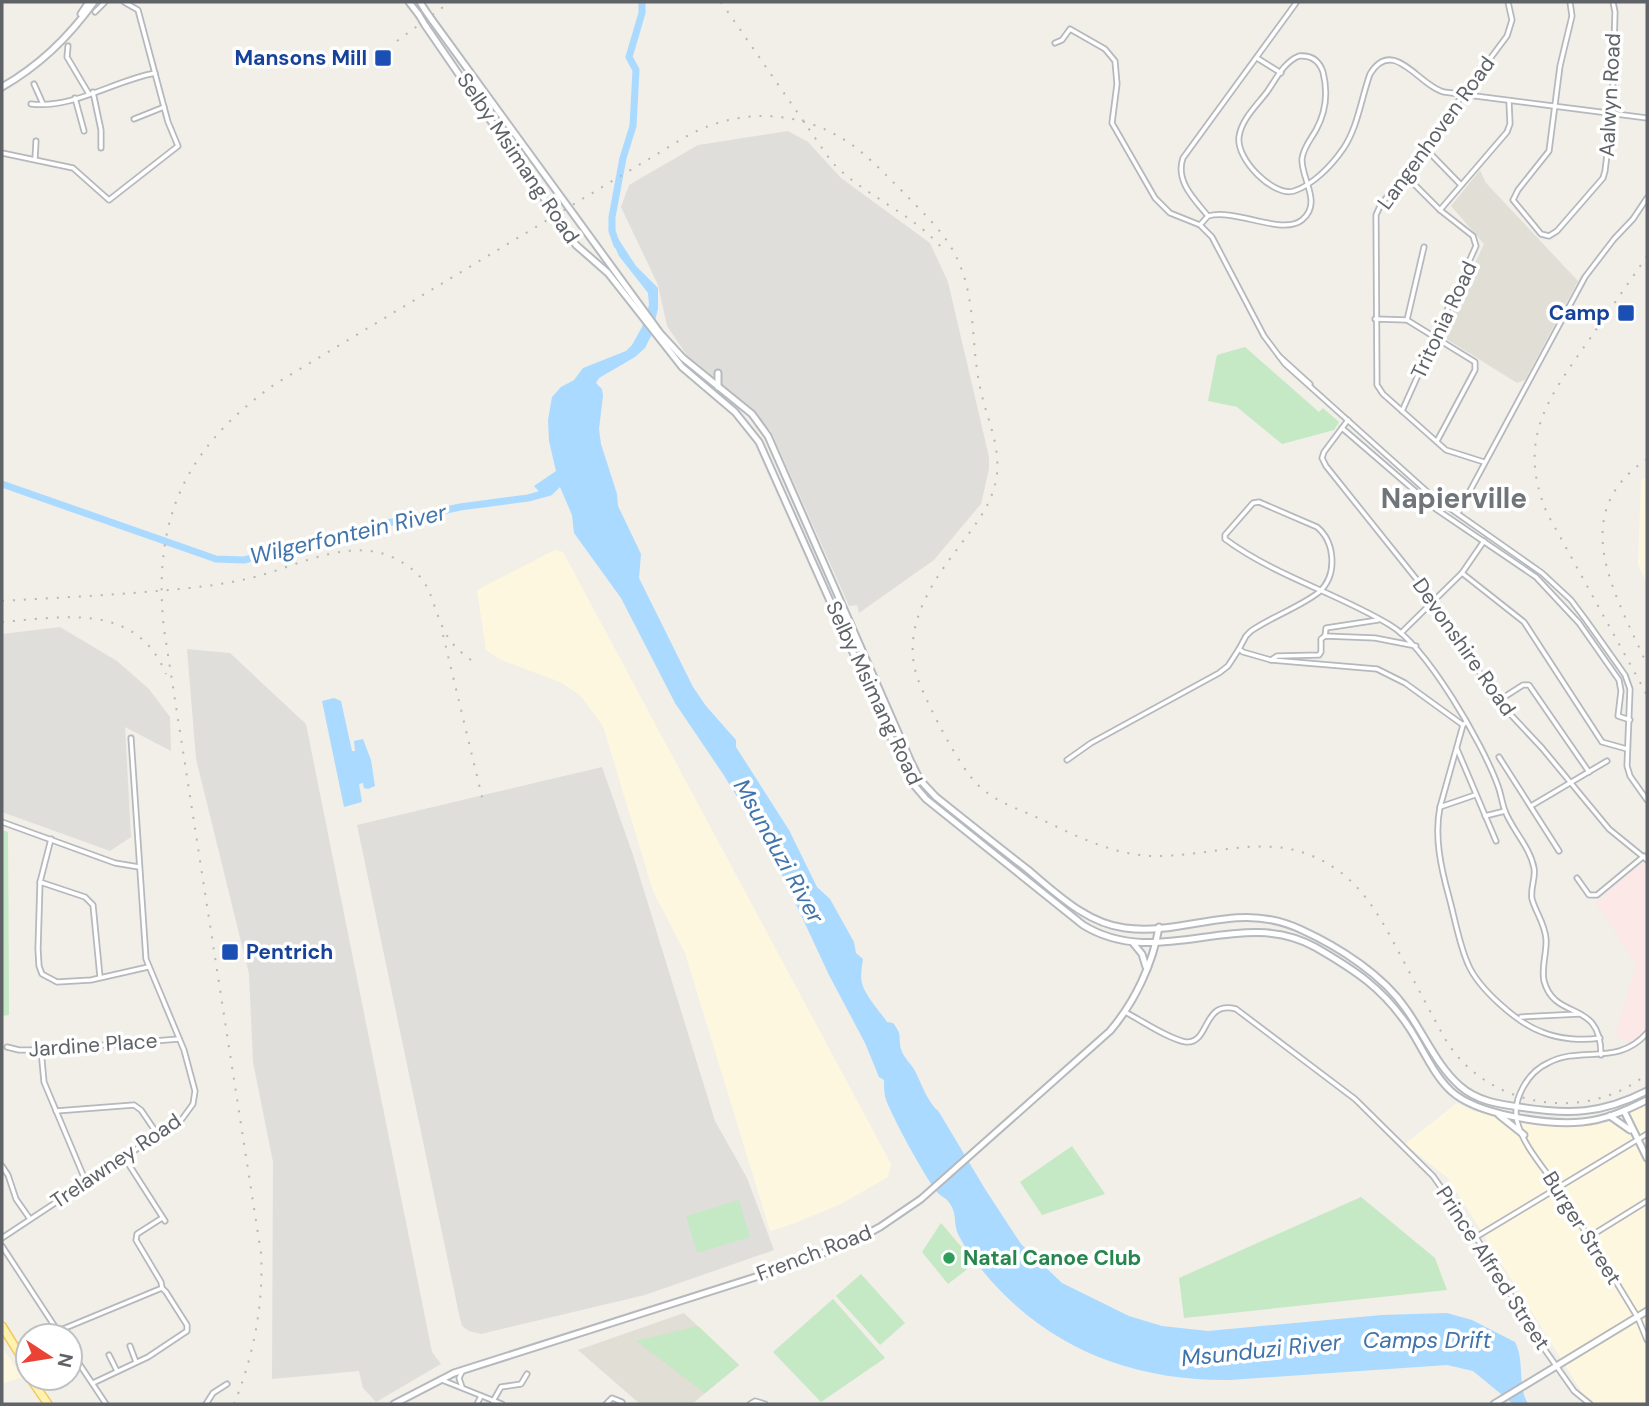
<svg xmlns="http://www.w3.org/2000/svg" width="1649" height="1406" font-family="'DM Sans',sans-serif">
<style>
.commercial{fill:#fef7e0}
.industrial{fill:#e0deda}
.education{fill:#e1ded6}
.medical{fill:#fce8e6}
.green{fill:#c5e8c5}
.water{fill:#aadaff}
.lines{fill:none;stroke-linecap:round;stroke-linejoin:round}
.river{stroke:#aadaff;stroke-width:7}
.minor-casing{stroke:#b5b8bc;stroke-width:7}
.tertiary-casing{stroke:#b5b8bc;stroke-width:9}
.secondary-casing{stroke:#b6babf;stroke-width:9}
.primary-casing{stroke:#f2c960;stroke-width:10}
.minor{stroke:#fff;stroke-width:3.5}
.tertiary{stroke:#fff;stroke-width:5}
.secondary{stroke:#fff;stroke-width:5}
.primary{stroke:#fff2af;stroke-width:7}
.rail{stroke:#b6b7b8;stroke-width:2;stroke-dasharray:2 9;stroke-linecap:butt}
.secondary-bridge-casing{stroke:#b6babf;stroke-width:9;stroke-linecap:butt}
.secondary-bridge{stroke:#fff;stroke-width:5}
.transit-dot{fill:#1a4fb4;stroke:#fff;stroke-width:2.5}
.leisure-dot{fill:#2e9e5b;stroke:#fff;stroke-width:2.5}
.labels{text-anchor:middle;dominant-baseline:central;stroke-width:7;stroke-linejoin:round;paint-order:stroke}
.transit-label{font-size:21px;font-weight:bold;fill:#164399;stroke:#fff;text-anchor:end}
.street-label{font-size:21px;fill:#5f6368;stroke:#fff}
.leisure-label{font-size:21px;font-weight:bold;fill:#27864d;stroke:#fff;text-anchor:start}
.water-label{font-size:23px;font-style:italic;fill:#4174aa;stroke:#fff}
.district-label{font-size:28px;font-weight:bold;fill:#70757a;stroke:#fff}
</style>
<rect width="100%" height="100%" fill="#f1efe8"/>
<g class="commercial">
<path d="M1647,477V584L1638,564L1641,480Z"/>
<path d="M555,550L563,552L891,1164L888,1177L839,1205L787,1226L770,1231L685,953L653,891L603,726L580,695L560,682L499,659L486,650L477,590Z"/>
<path d="M1647,1101V1404H1594L1585,1397L1448,1178L1405,1144L1457,1103L1473,1111L1541,1124L1606,1123Z"/>
<path d="M2,1347L22,1377L2,1384Z"/>
</g>
<g class="industrial">
<path d="M788,131L808,142L841,178L930,243L948,282L989,457V469L981,504L934,560L859,613L857,605L849,606L771,431L744,403L697,370L667,326L658,285L621,207L629,185L698,145Z"/>
<path d="M60,627L117,661L149,689L170,717L171,751L125,727L131,837L110,851L2,812V634Z"/>
<path d="M187,649L230,653L306,724L432,1352L441,1364L376,1402L363,1388L359,1371L272,1379L273,1162L253,1062L249,974L196,759Z"/>
<path d="M602,767L633,855L715,1121L747,1178L774,1250L645,1295L481,1334L469,1331L462,1326L459,1314L357,825Z"/>
</g>
<g class="education">
<path d="M1480,170L1486,183L1578,281L1525,380L1517,383L1445,338L1443,331L1484,244L1451,206Z"/>
<path d="M684,1313L739,1365L692,1404H640L578,1350Z"/>
</g>
<path class="medical" d="M1641,862L1647,868V1030L1635,1043L1615,1037L1636,964L1596,903Z"/>
<g class="green">
<path d="M1245,347L1319,412L1323,408L1339,422L1334,430L1282,444L1237,407L1208,401L1217,355Z"/>
<path d="M2,830L8,832L9,1015L2,1016Z"/>
<path d="M1072,1146L1105,1194L1042,1215L1020,1182Z"/>
<path d="M1361,1197L1435,1258L1447,1290L1184,1318L1179,1278Z"/>
<path d="M739,1200L750,1237L697,1253L686,1216Z"/>
<path d="M941,1223L975,1263L948,1284L922,1252Z"/>
<path d="M861,1274L905,1323L880,1345L836,1296Z"/>
<path d="M833,1299L885,1358L821,1402L773,1352Z"/>
<path d="M698,1326L739,1365L705,1393L636,1341Z"/>
</g>
<g class="water">
<path d="M617,237L636,266L658,288V309L651,336L645,348L635,357L599,378L596,383L602,389L603,396L599,429L601,444L617,494L618,506L641,554L639,578L693,687L706,706L736,740V747L789,830L817,887L830,899L854,942L856,953L863,959C862,967 860,976 862,983C864,994 881,1013 887,1022L893,1023C903,1036 898,1036 901,1049C904,1059 912,1064 916,1073C923,1087 927,1101 939,1112L985,1189L1021,1244L1062,1283L1129,1316L1162,1326L1208,1331L1382,1315L1447,1313L1472,1320L1515,1342C1525,1361 1517,1385 1528,1404H1513L1473,1371L1447,1365L1230,1380C1125,1381 1035,1343 972,1257C967,1250 962,1242 958,1234C953,1222 958,1212 947,1200C945,1198 941,1196 939,1194C928,1183 888,1110 885,1096C884,1091 884,1086 884,1080L879,1077L865,1043L829,975L773,855L723,774L675,703L621,598L574,533L572,515L560,487L554,493L544,497L534,486L556,471L549,441L548,420L552,397L561,387L574,380L583,368L626,351L632,345L642,327L649,305L648,293L619,256L611,238Z"/>
<path d="M334,698L341,701L352,751H355L354,741L363,739L371,760L375,786L368,789L364,788L363,783L359,784L362,802L344,807L322,701Z"/>
</g>
<g class="lines">
<g class="river">
<path d="M617,245L612,231V217L623,158L633,126L636,70L629,57L642,13V2"/>
<path d="M2,484L216,559L244,560L383,524L460,507L528,498L550,492"/>
</g>
<defs>
<g id="minor">
<path d="M1570,2L1572,16L1560,66L1549,151L1518,190L1513,200L1541,234L1549,236L1557,231L1603,178L1605,171L1612,113L1615,12L1613,2"/>
<path d="M95,12L105,2"/>
<path d="M1055,43L1062,40L1070,29L1105,49L1115,61L1117,84L1112,123L1155,198L1170,213L1200,225L1212,237L1264,336L1285,364L1431,495L1542,573L1571,600L1586,620L1625,675L1630,689L1627,766L1630,776L1647,800"/>
<path d="M68,46L67,57L89,94"/>
<path d="M1257,58L1281,73"/>
<path d="M34,84L43,104"/>
<path d="M93,92L101,130V148"/>
<path d="M75,98L84,131"/>
<path d="M31,104C73,109 113,81 155,73"/>
<path d="M134,119L164,107"/>
<path d="M1424,147L1461,185"/>
<path d="M2,153L73,168L109,200L178,146L168,122L138,10L124,2"/>
<path d="M35,159L36,141"/>
<path d="M1440,210L1507,132L1510,124L1509,102"/>
<path d="M1208,216C1194,199 1175,181 1183,158L1296,3"/>
<path d="M1200,225L1208,216C1236,208 1282,236 1302,220C1323,203 1301,179 1302,159C1303,148 1311,139 1316,130C1326,112 1328,92 1323,72C1319,60 1311,55 1299,56C1284,62 1276,79 1267,92C1257,105 1241,120 1239,137C1236,160 1274,197 1294,191C1313,185 1332,165 1343,149C1358,127 1361,99 1370,74C1393,36 1419,86 1444,92L1647,118"/>
<path d="M1375,319L1407,320L1475,362V370L1437,441"/>
<path d="M1407,320L1424,247"/>
<path d="M1279,356L1310,384"/>
<path d="M1402,411L1476,246L1473,236L1440,210L1404,174"/>
<path d="M1348,420L1324,452L1322,458L1326,466L1434,601L1498,701L1542,748L1609,829L1647,860"/>
<path d="M1342,428L1436,509L1536,577L1579,623L1619,680L1621,691L1618,716L1630,720"/>
<path d="M1484,462L1446,450L1383,394L1377,385L1376,215L1380,206L1507,36L1512,20L1508,2"/>
<path d="M1458,513L1585,277L1614,239L1633,219L1647,198"/>
<path d="M1462,573L1524,622L1602,742L1627,749"/>
<path d="M1401,633L1462,573L1484,541"/>
<path d="M1325,636L1326,628L1378,620"/>
<path d="M1416,646L1375,638L1325,636L1321,639V652L1319,655L1277,656L1271,660L1243,652L1239,649L1246,636L1251,631C1271,617 1302,606 1319,592C1338,575 1335,542 1317,527L1259,502L1253,503L1225,535V539C1275,576 1337,593 1390,625C1427,647 1483,744 1498,786C1501,794 1502,803 1505,811C1513,831 1530,847 1534,868C1536,878 1530,888 1532,899C1536,913 1545,924 1546,939C1547,953 1541,967 1544,981C1555,1022 1601,998 1601,1055"/>
<path d="M1271,660L1377,669L1405,683L1463,725L1465,723"/>
<path d="M1498,701L1523,685H1529L1589,772"/>
<path d="M1463,725L1440,807L1475,795"/>
<path d="M1457,749L1496,841"/>
<path d="M1499,757L1559,851"/>
<path d="M1067,760L1091,743L1219,673L1228,666L1239,649"/>
<path d="M1531,806L1607,761"/>
<path d="M1440,807C1434,837 1441,868 1449,897C1455,919 1459,944 1468,964C1478,988 1517,1023 1542,1032C1559,1039 1582,1041 1600,1038"/>
<path d="M1485,816L1505,811"/>
<path d="M2,822L115,863L139,867"/>
<path d="M51,839L40,882L38,949L39,966L42,974L57,982L91,980L148,967"/>
<path d="M1577,878L1589,895H1597L1644,856"/>
<path d="M40,882L85,897L93,905L100,977"/>
<path d="M1125,1012C1141,1020 1168,1039 1186,1042C1210,1044 1202,1000 1236,1009L1355,1099L1433,1176L1476,1237L1538,1340L1574,1391L1590,1404"/>
<path d="M1521,1017L1579,1014"/>
<path d="M1647,1033C1617,1067 1582,1045 1548,1063C1528,1072 1512,1099 1517,1121C1523,1146 1545,1169 1559,1190C1586,1232 1612,1275 1638,1318L1647,1340"/>
<path d="M7,1047L19,1050H41L179,1039"/>
<path d="M41,1050L44,1082L86,1182"/>
<path d="M56,1111L134,1105L141,1110L158,1135"/>
<path d="M124,1157L165,1221"/>
<path d="M2,1166L8,1175L16,1199L30,1219"/>
<path d="M1476,1237L1647,1134"/>
<path d="M1589,1237L1647,1201"/>
<path d="M2,1238L182,1119L193,1104L195,1091L184,1050L146,959L131,738"/>
<path d="M2,1246L61,1336"/>
<path d="M58,1331L162,1288"/>
<path d="M130,1346L136,1362"/>
<path d="M70,1350L106,1404"/>
<path d="M109,1355L117,1371"/>
<path d="M462,1372L459,1378L462,1387"/>
<path d="M442,1380L502,1404"/>
<path d="M93,1383L148,1357L187,1331V1325L166,1292L162,1288L161,1282L136,1240L137,1234L162,1218"/>
<path d="M493,1401L501,1387L521,1384L527,1374"/>
<path d="M206,1404L213,1393L227,1384"/>
<path d="M477,1404L481,1396"/>
<path d="M606,1404L612,1398L622,1402"/>
<path d="M750,1404L755,1401L765,1404"/>
</g>
<g id="tertiary">
<path d="M1624,1111L1647,1158"/>
<path d="M1610,1116L1630,1130"/>
<path d="M394,1404L454,1373L790,1266L854,1241L880,1227L921,1199L1110,1031C1134,1003 1153,964 1159,927"/>
<path d="M1494,1404L1647,1311"/>
</g>
<g id="secondary">
<path d="M409,2L419,15"/>
<path d="M420,2L425,10"/>
<path d="M81,14L89,2"/>
<path d="M432,20L660,333L683,358L752,414L768,436L911,762L920,780L936,797C966,821 996,845 1027,869C1056,893 1086,923 1125,928C1188,936 1237,899 1302,930C1339,947 1383,975 1406,1009C1424,1034 1437,1066 1460,1086C1477,1101 1498,1104 1519,1107C1569,1115 1602,1114 1647,1091"/>
<path d="M425,25L576,245L608,273L682,367L735,412L759,442L905,769L914,785L926,799L1083,925C1159,972 1240,905 1315,947C1355,970 1384,989 1410,1029C1423,1049 1433,1074 1451,1091C1477,1115 1547,1125 1582,1122C1605,1120 1627,1110 1647,1100"/>
<path d="M2,87C39,66 69,37 94,2"/>
<path d="M718,373V387"/>
<path d="M1133,943L1142,954L1146,967"/>
<path d="M1499,1115L1524,1135"/>
</g>
<g id="primary">
<path d="M2,1326L28,1368"/>
<path d="M30,1378L48,1404"/>
</g>
</defs>
<use href="#minor" class="minor-casing"/>
<use href="#tertiary" class="tertiary-casing"/>
<use href="#secondary" class="secondary-casing"/>
<use href="#primary" class="primary-casing"/>
<use href="#minor" class="minor"/>
<use href="#tertiary" class="tertiary"/>
<use href="#secondary" class="secondary"/>
<use href="#primary" class="primary"/>
<g class="rail">
<path d="M721,2L831,161C862,195 911,212 941,247"/>
<path d="M397,41L450,2"/>
<path d="M1647,256C1628,284 1608,312 1589,340C1548,398 1516,440 1547,513L1647,695"/>
<path d="M1647,459C1564,515 1617,596 1647,665"/>
<path d="M2,601C49,598 97,596 145,592C182,589 219,586 255,577C300,565 353,535 398,560C433,579 429,598 443,628C449,642 459,651 471,660"/>
<path d="M2,622C65,617 136,602 166,674"/>
<path d="M443,635L483,801"/>
<path d="M234,1404C253,1358 264,1304 261,1253L164,629C152,519 185,448 275,384L687,136C742,106 805,110 855,147C873,161 888,177 904,193C924,214 948,235 959,263C976,301 971,346 980,387C986,417 1000,443 997,474C993,506 973,527 955,552C927,589 900,634 919,682C929,707 959,767 978,785C994,801 1016,808 1036,817C1077,836 1117,858 1163,856C1226,854 1278,829 1336,869C1368,891 1384,925 1402,958C1416,985 1430,1011 1444,1037C1484,1107 1584,1125 1647,1074"/>
</g>
<defs>
<g id="secondary-bridge">
<path d="M425,10L432,20"/>
<path d="M419,15L425,25"/>
</g>
</defs>
<use href="#secondary-bridge" class="secondary-bridge-casing"/>
<use href="#secondary-bridge" class="secondary-bridge"/>
</g>
<g class="transit-dot">
<rect x="374" y="49" width="18" height="18" rx="3.5"/>
<rect x="1617" y="304" width="18" height="18" rx="3.5"/>
<rect x="221" y="943" width="18" height="18" rx="3.5"/>
</g>
<circle class="leisure-dot" cx="949" cy="1258" r="7"/>
<g class="labels">
<g class="transit-label">
<text x="367" y="58">Mansons Mill</text>
<text x="1610" y="313">Camp</text>
<text x="246" y="952" text-anchor="start">Pentrich</text>
</g>
<g class="street-label">
<text transform="translate(1610 95) rotate(-87)">Aalwyn Road</text>
<text transform="translate(1436 133) rotate(-54)">Langenhoven Road</text>
<text transform="translate(518 158) rotate(56)">Selby Msimang Road</text>
<text transform="translate(1444 320) rotate(-65)">Tritonia Road</text>
<text transform="translate(1464 647) rotate(55)">Devonshire Road</text>
<text transform="translate(874 693) rotate(65)">Selby Msimang Road</text>
<text transform="translate(93 1045) rotate(-4)">Jardine Place</text>
<text transform="translate(116 1161) rotate(-34)">Trelawney Road</text>
<text transform="translate(1582 1228) rotate(58)">Burger Street</text>
<text transform="translate(814 1253) rotate(-21)">French Road</text>
<text transform="translate(1493 1268) rotate(57)">Prince Alfred Street</text>
</g>
<g class="leisure-label">
<text x="963" y="1258">Natal Canoe Club</text>
</g>
<g class="water-label">
<text transform="translate(348 534) rotate(-13)">Wilgerfontein River</text>
<text transform="translate(779 851) rotate(61)">Msunduzi River</text>
<text x="1427" y="1340">Camps Drift</text>
<text transform="translate(1261 1350) rotate(-6)">Msunduzi River</text>
</g>
<g class="district-label">
<text x="1454" y="498">Napierville</text>
</g>
</g>
<rect width="1649" height="1406" fill="none" stroke="#5f6368" stroke-width="7"/>
<g transform="translate(49 1357) rotate(102)"><circle r="33" fill="#ffffff" stroke="#bfc1c3" stroke-width="2"/>
<path d="M0-5L12 26L0 18L-12 26Z" fill="#ea4335"/>
<text y="-10" font-size="19" font-weight="bold" text-anchor="middle" fill="#5f6368">N</text>
</g>
</svg>
